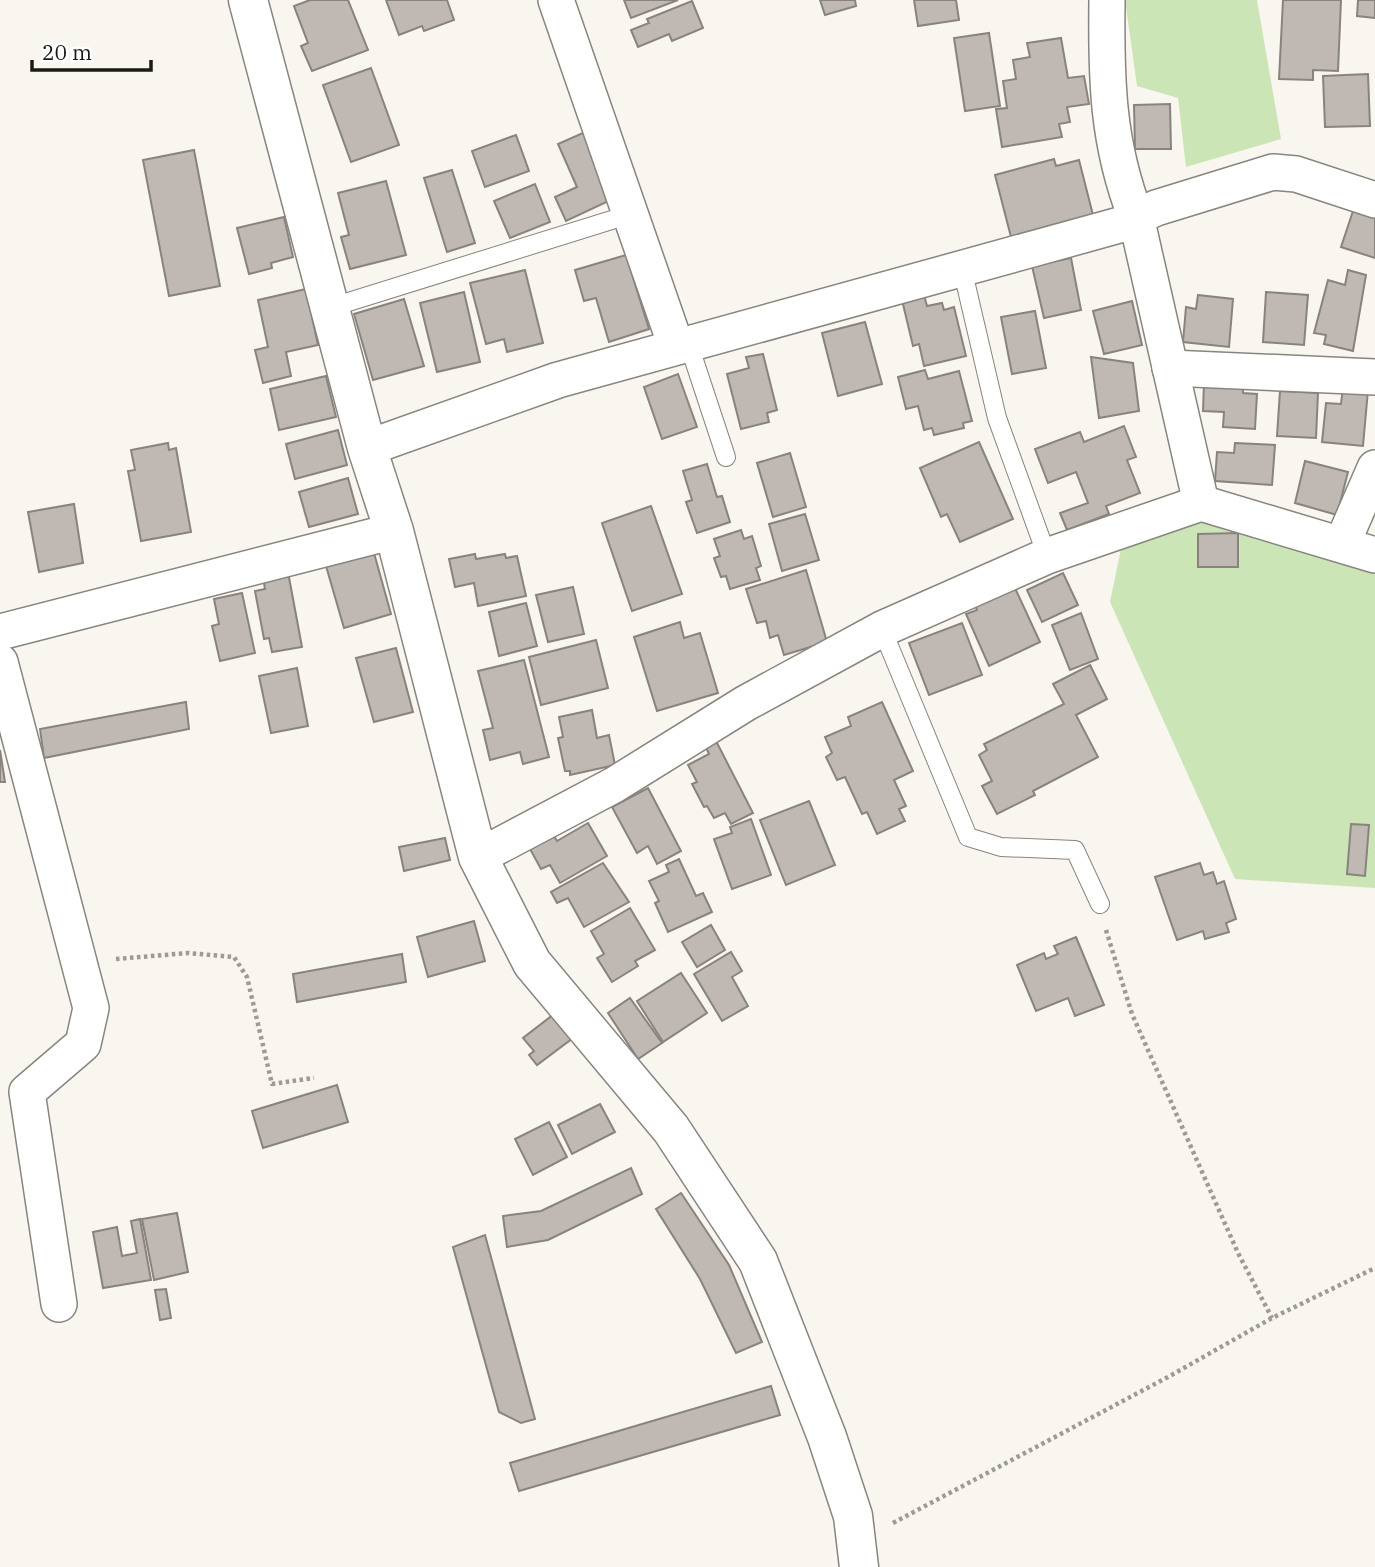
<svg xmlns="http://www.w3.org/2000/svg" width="1375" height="1567" font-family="'IBM Plex Serif',serif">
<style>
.green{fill:#cce5b7}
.building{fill:#bfb8b3;stroke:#89837e;stroke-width:2}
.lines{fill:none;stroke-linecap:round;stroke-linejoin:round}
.service-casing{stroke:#87857f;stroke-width:20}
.minor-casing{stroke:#87857f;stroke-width:38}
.tertiary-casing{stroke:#87857f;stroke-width:41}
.path{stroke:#9d9b96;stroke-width:4.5;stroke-dasharray:3.5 3.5;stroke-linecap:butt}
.service{stroke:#fff;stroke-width:18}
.minor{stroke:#fff;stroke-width:35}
.tertiary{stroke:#fff;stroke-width:38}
</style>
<rect width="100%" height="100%" fill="#f9f6ef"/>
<g class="green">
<path d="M1125,0H1257L1281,139L1186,167L1178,98L1137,86Z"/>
<path d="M1188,516L1375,573V888L1235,879L1110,602L1123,539Z"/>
</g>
<g class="building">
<path d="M310,0H348L368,50L312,71L301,46L308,43L294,6Z"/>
<path d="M386,0H447L454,20L424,31L422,26L399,35Z"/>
<path d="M624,0H678L631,18Z"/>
<path d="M820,0H855L856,6L825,15Z"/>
<path d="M914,0H956L959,20L918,26Z"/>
<path d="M1283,0H1341L1338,71L1313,70V80L1279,79Z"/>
<path d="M1358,0H1375V18L1357,16Z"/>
<path d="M692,1L703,28L672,41L669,34L638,47L631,30L649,23L647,19Z"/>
<path d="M989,33L1000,106L965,111L954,38Z"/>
<path d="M1061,38L1068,78L1084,76L1089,104L1067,107L1070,122L1059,124L1062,137L1002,147L996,109L1007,108L1003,81L1016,79L1013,60L1030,57L1027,43Z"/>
<path d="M371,68L399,145L351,162L323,85Z"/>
<path d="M1368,74L1370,126L1325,127L1323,76Z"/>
<path d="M1170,104L1171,149H1135L1134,105Z"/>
<path d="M585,132L615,198L566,221L555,197L577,187L558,144Z"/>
<path d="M516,135L529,171L485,187L472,151Z"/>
<path d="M194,150L220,286L169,296L143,160Z"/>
<path d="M1054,159L1056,166L1079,160L1093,215L1011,237L995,175Z"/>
<path d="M452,170L475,243L447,252L424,178Z"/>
<path d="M386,181L406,255L350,269L341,237L349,235L338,193Z"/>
<path d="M535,184L550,222L510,238L494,201Z"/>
<path d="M1353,211L1375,218V258L1341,247Z"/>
<path d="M284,217L293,257L271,263L272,268L249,274L237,228Z"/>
<path d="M626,255L649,329L609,342L596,298L584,301L575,270Z"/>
<path d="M1071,258L1081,310L1044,318L1032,266Z"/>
<path d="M525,270L543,343L507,352L504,339L486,344L470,283Z"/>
<path d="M1348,270L1366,275L1353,351L1324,344L1326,335L1314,333L1328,280L1345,285Z"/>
<path d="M306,289L318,345L286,352L291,376L263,383L255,350L268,347L258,300Z"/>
<path d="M464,292L480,362L437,372L420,303Z"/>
<path d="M1266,292L1308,295L1304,345L1263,342Z"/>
<path d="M924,295L927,306L942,303L944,310L954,307L966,356L924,366L919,344L913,346L902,300Z"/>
<path d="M1198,295L1233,299L1229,347L1183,342L1186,307L1196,309Z"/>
<path d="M404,299L424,366L373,380L354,314Z"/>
<path d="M1132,301L1142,345L1104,354L1093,311Z"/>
<path d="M1035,311L1046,368L1012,374L1001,317Z"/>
<path d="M865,322L882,384L838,396L822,333Z"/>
<path d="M763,354L777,410L767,413L769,422L741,429L727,374L749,368L746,357Z"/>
<path d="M1091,357L1133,363L1139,411L1099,418Z"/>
<path d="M925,370L928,379L959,371L972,421L963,423L964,428L934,435L932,428L924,430L918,406L906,409L898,377Z"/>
<path d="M678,374L697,427L662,439L644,387Z"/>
<path d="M326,376L336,417L279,430L270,389Z"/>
<path d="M1204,382L1243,385V393L1257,394L1255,429L1223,427L1224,412L1203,411Z"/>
<path d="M1343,387L1368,390L1363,446L1322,442L1326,403L1341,404Z"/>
<path d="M1280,391L1318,393L1316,438L1277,436Z"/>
<path d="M1124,426L1136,457L1127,460L1140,493L1106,506L1109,514L1067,530L1060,513L1088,503L1076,472L1048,483L1035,449L1080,432L1084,442Z"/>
<path d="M338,430L347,465L295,479L286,444Z"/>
<path d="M979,442L1013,519L960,542L947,514L941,517L920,468Z"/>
<path d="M168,443L169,450L176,448L191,532L141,541L128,471L135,470L131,450Z"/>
<path d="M1235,443L1275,445L1272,485L1215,481L1217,452L1234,453Z"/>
<path d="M790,453L806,507L773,517L757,463Z"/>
<path d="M1305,461L1348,472L1337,515L1295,503Z"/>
<path d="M707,464L717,497L722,496L730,522L697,533L686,502L692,500L683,471Z"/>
<path d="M348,478L358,514L309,527L299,492Z"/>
<path d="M74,504L83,563L39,572L28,512Z"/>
<path d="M651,506L682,594L632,611L602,523Z"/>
<path d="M805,514L819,560L782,571L769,524Z"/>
<path d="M741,530L744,539L752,536L761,566L756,568L760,580L730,589L726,576L721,577L714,558L720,556L714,539Z"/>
<path d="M1238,533V567H1198V534Z"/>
<path d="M374,553L391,614L344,628L326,566Z"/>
<path d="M475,554L476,559L505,554L506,558L517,556L526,596L478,606L474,583L455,587L449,559Z"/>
<path d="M806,570L827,642L784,655L778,635L770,638L766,621L757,623L746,589Z"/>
<path d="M288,572L302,647L272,652L269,638L264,639L255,591L265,589L263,577Z"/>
<path d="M1063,573L1078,605L1042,622L1027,590Z"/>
<path d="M573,587L584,634L548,642L536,595Z"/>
<path d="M1015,588L1040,642L989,666L966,614L977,610L975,605Z"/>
<path d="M242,593L255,653L220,661L212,626L219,624L214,599Z"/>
<path d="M526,603L537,646L499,656L489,612Z"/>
<path d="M1081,613L1098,659L1070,670L1052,625Z"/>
<path d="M680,622L684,638L700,633L718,693L657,711L634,637Z"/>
<path d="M962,623L982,675L929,695L909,643Z"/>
<path d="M596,640L608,688L541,705L529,657Z"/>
<path d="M396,648L413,712L374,722L356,658Z"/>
<path d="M524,660L549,757L523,764L520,752L490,760L483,730L493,728L478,671Z"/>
<path d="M1090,665L1107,699L1076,715L1098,757L1033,791L1035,795L997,814L982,786L992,781L979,755L987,750L984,744L1064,704L1053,684Z"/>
<path d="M297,668L308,726L271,733L259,676Z"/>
<path d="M186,702L189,729L44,758L40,729Z"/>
<path d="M882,702L913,771L894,780L906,806L899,809L905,821L877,834L867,812L862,814L845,777L837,780L826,757L832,753L825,737L851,726L848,717Z"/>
<path d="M592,710L597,738L609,735L615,765L570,775V771H565L558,738L563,737L559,717Z"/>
<path d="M715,739L753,813L731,824L725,813L714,818L707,806L704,807L692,784L697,782L688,765L709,754L705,745Z"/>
<path d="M0,750L5,782H0Z"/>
<path d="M648,788L681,851L657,864L648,846L637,853L612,807Z"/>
<path d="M809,801L835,865L786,885L760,820Z"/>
<path d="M751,819L771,875L732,889L714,839L732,833L730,827Z"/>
<path d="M588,823L607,856L560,883L550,865L541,869L530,849L554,836L557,841Z"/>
<path d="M1351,824L1369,825L1365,876L1347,874Z"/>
<path d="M445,838L450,860L404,871L399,847Z"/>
<path d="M679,859L696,896L703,893L712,912L668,932L655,903L659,901L649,881L669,872L666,865Z"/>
<path d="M603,863L629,902L584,927L568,898L557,903L551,892Z"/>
<path d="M1200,863L1204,875L1213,872L1217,884L1224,881L1236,919L1226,923L1229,932L1205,939L1203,931L1177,940L1155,877Z"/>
<path d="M630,908L655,950L635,961L638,966L612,982L597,958L604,954L591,931Z"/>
<path d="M474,921L485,961L428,977L417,937Z"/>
<path d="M711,925L725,950L697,967L682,942Z"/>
<path d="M1076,937L1104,1005L1075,1016L1068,998L1036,1011L1017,965L1044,953L1046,959L1058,954L1054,946Z"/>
<path d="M731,952L742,971L732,977L748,1006L722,1021L694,974Z"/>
<path d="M402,954L406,982L297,1002L293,974Z"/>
<path d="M681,973L707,1013L663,1042L637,1001Z"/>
<path d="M630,998L662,1043L638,1059L608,1013Z"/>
<path d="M554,1014L573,1038L537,1065L529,1055L534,1051L523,1038Z"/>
<path d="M337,1085L348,1122L263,1148L252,1111Z"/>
<path d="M600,1104L615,1132L572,1154L558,1125Z"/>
<path d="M549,1122L567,1157L533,1175L515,1139Z"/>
<path d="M631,1168L642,1194L548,1240L507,1247L503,1216L541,1211Z"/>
<path d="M681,1193L729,1265L762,1342L736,1353L700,1279L656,1209Z"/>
<path d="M177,1213L188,1272L154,1280L142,1219Z"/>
<path d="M140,1219L151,1280L103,1288L93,1232L117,1227L122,1256L137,1253L131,1221Z"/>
<path d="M485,1235L535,1419L521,1423L499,1412L453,1247Z"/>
<path d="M166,1289L171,1318L160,1320L155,1290Z"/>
<path d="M771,1386L780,1415L519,1491L510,1463Z"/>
</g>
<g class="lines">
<defs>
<g id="service">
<path d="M962,268L997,418L1047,556"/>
<path d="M329,308L631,214"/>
<path d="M688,342L726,457"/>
<path d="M882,629L968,837L1001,847L1075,850L1100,904"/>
</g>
<g id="minor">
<path d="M556,0L676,346"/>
<path d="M1107,0C1106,78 1107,143 1136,217L1201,503"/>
<path d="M1170,368L1375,377"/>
<path d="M367,448L558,380L1123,224L1156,208L1273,172L1296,174L1375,200"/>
<path d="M1342,544L1375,468"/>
<path d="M0,632L394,531"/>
<path d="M0,662L91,1008L83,1044L27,1092L59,1304"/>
<path d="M478,857L614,785L746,703L882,629L1047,556L1201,503L1375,555"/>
</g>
<path id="tertiary" d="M248,0L367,448L394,531L478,857L532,963L671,1129L758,1261L827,1437L853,1516L859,1567"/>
</defs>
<use href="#service" class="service-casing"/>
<use href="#minor" class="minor-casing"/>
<use href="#tertiary" class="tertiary-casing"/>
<g class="path">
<path d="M1106,930L1132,1014L1238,1253L1272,1318"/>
<path d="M116,959L188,953L234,957L247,977L272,1084L314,1078"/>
<path d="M893,1523L1168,1377L1272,1318L1375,1268"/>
</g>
<use href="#service" class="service"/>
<use href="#minor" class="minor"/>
<use href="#tertiary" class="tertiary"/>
</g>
<path d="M32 60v10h119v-10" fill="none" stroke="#1b1a17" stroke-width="3.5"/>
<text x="42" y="60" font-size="21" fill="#1b1a17" stroke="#ffffff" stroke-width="5" paint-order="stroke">20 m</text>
</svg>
